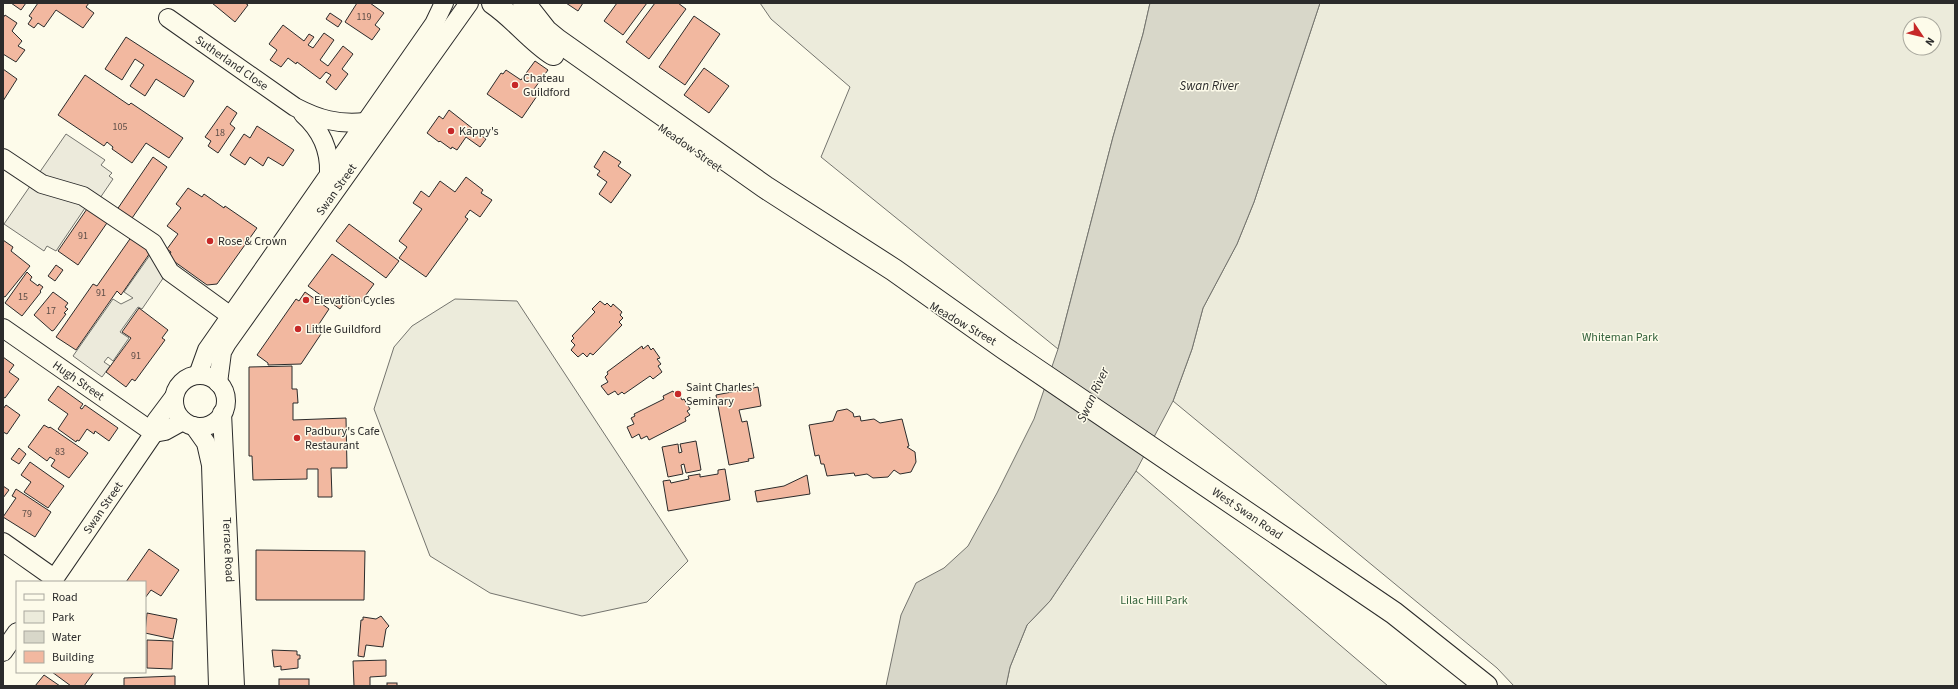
<svg xmlns="http://www.w3.org/2000/svg" width="1958" height="689" font-family="'Source Sans 3',sans-serif">
<style>
.green{fill:#ecebdb;stroke:#74746e;fill-rule:evenodd}
.parking{fill:#eceadb;stroke:#74746e}
.water{fill:#d8d7c9;stroke:#74746e}
.building{fill:#f2b8a0;stroke:#2b2b2b}
.lines{fill:none;stroke-linecap:round;stroke-linejoin:round}
.minor-casing{stroke:#2b2b2b;stroke-width:20}
.major-casing{stroke:#2b2b2b;stroke-width:24}
.minor{stroke:#fdfbea;stroke-width:18}
.major{stroke:#fdfbea;stroke-width:22}
.poi-dot{fill:#c62828;stroke:#fdfbea;stroke-width:1.5}
.labels{text-anchor:middle;dominant-baseline:central;stroke-width:3;stroke-linejoin:round;paint-order:stroke}
.number-label{font-size:10px;fill:#5d4e48}
.street-label{font-size:12px;fill:#2b2b2b;stroke:#fdfbea}
.poi-label{font-size:12px;fill:#2b2b2b;stroke:#fdfbea;text-anchor:start}
.park-label{font-size:12px;fill:#34623c;stroke:#fdfbea}
.water-label{font-size:13px;font-style:italic;fill:#2b2b2b;stroke:#fdfbea}
</style>
<rect width="100%" height="100%" fill="#fdfbea"/>
<g class="green">
<path d="M760,3H1150L1143,34L1113,137L1058,349L821,157L850,87L771,19Z"/>
<path d="M1320,3H1955V686H1514L1497,668L1173,401L1192,349L1203,308L1237,244L1254,202ZM1910,24H1934V48H1910Z"/>
<path d="M455,299L517,301L688,561L647,602L582,616L490,593L430,556L374,409L394,347L412,326Z"/>
<path d="M1136,471L1388,686H1006L1010,667L1027,625L1050,601Z"/>
</g>
<g class="parking">
<path d="M66,134L105,160L101,165L112,173L109,176L113,179L100,198L85,208L56,251L47,246L44,251L4,224Z"/>
<path d="M150,255L166,274L142,309L138,307L120,332L129,338L113,361L108,357L104,362L110,366L102,377L73,356L113,299L121,304L133,298L124,292Z"/>
</g>
<path class="water" d="M1150,3H1320L1254,202L1237,244L1203,308L1192,349L1173,401L1136,471L1100,526L1050,601L1027,625L1010,667L1006,686H886L901,615L916,583L944,568L968,546L997,493L1034,419L1058,349L1113,137L1143,34Z"/>
<g class="building">
<path d="M11,3H26L21,10Z"/>
<path d="M38,3H89L86,7L94,13L83,28L56,10L44,27L38,23L34,28L28,24L32,18L29,16Z"/>
<path d="M212,3H245L248,5L235,22Z"/>
<path d="M357,3H370L384,13L375,25L380,29L372,40L345,22Z"/>
<path d="M566,3H583L578,11Z"/>
<path d="M617,3H647L623,35L604,21Z"/>
<path d="M655,3H678L686,9L649,59L626,42Z"/>
<path d="M330,13L342,21L338,27L326,19Z"/>
<path d="M5,15L17,23L12,31L22,41L18,46L25,50L16,62L3,54V18Z"/>
<path d="M694,16L720,34L685,85L659,67Z"/>
<path d="M283,25L304,41L309,34L314,37L308,45L313,48L324,33L334,40L320,60L328,66L343,46L353,54L342,69L348,74L336,90L326,82L331,75L326,72L320,79L297,62L296,64L288,58L281,67L270,60L277,50L269,44Z"/>
<path d="M126,37L194,81L184,97L156,79L145,96L130,86L144,65L135,59L122,80L105,69Z"/>
<path d="M535,61L548,70L534,89L539,93L522,118L487,94L501,73L503,74L506,70L521,80Z"/>
<path d="M704,68L729,86L709,113L684,95Z"/>
<path d="M3,69L17,79L3,101Z"/>
<path d="M85,75L129,105L131,103L183,138L169,158L146,143L132,163L112,149L113,147L107,142L104,146L58,115Z"/>
<path d="M227,106L237,113L230,124L235,128L218,153L208,146L211,141L205,137Z"/>
<path d="M449,110L486,139L480,147L466,137L457,150L452,147L451,149L440,141L439,142L427,133L439,116L443,119Z"/>
<path d="M257,126L294,150L283,166L268,157L263,166L250,157L245,165L230,155L244,134L250,138Z"/>
<path d="M604,151L621,162L618,166L631,175L611,203L599,194L607,182L597,175L600,171L594,167Z"/>
<path d="M153,157L167,167L128,224L114,214Z"/>
<path d="M466,177L483,190L481,193L492,200L480,217L470,210L465,217L468,219L426,277L399,258L407,247L399,241L422,209L413,203L421,191L429,197L440,181L455,192Z"/>
<path d="M188,188L202,197L204,194L224,208L225,206L257,228L217,284L207,285L168,257L171,252L167,249L178,234L167,226L181,208L176,204Z"/>
<path d="M89,206L109,220L78,265L58,251Z"/>
<path d="M349,224L399,261L386,278L336,241Z"/>
<path d="M132,236L152,250L121,295L117,291L76,350L56,337L93,284L97,286Z"/>
<path d="M3,240L13,247L11,251L30,266L5,297L3,296Z"/>
<path d="M332,254L374,284L360,303L349,296L340,309L308,286Z"/>
<path d="M56,265L63,270L55,281L48,276Z"/>
<path d="M27,272L32,277L30,280L38,286L39,284L43,287L40,291L41,292L22,316L5,303Z"/>
<path d="M53,292L68,303L65,307L68,309L64,313L66,314L54,330L52,331L34,315Z"/>
<path d="M305,292L329,309L317,327L323,331L301,364L268,365V363L257,355L296,299L299,301Z"/>
<path d="M600,301L605,305L607,303L611,307L613,304L622,312L620,315L623,318L619,322L622,325L593,355L590,353L587,357L583,353L578,357L571,350L575,345L571,341L574,338L572,336L595,312L592,309Z"/>
<path d="M139,308L168,330L162,338L165,340L135,381L132,379L126,387L106,372L131,338L122,332Z"/>
<path d="M648,345L651,350L653,348L660,358L657,359L661,364L658,366L662,372L653,379L650,376L624,394L622,392L618,395L615,391L608,395L601,386L608,382L605,377L608,374L607,372L642,346L643,349Z"/>
<path d="M3,357L14,365L9,372L19,379L5,398L3,397Z"/>
<path d="M292,366V389H297L298,403H293V420L346,418L347,468H331L332,497H318V469H307V479L253,480L252,456H249V367Z"/>
<path d="M58,386L83,404L80,408L82,409L85,405L118,428L109,441L95,431L94,434L87,429L79,441L77,440L76,442L58,429L68,414L48,400Z"/>
<path d="M758,387L761,406L739,410L742,422L747,421L754,458L748,459L749,461L729,465L716,395Z"/>
<path d="M673,391L676,396L679,394L682,400L684,399L690,409L687,411L690,415L685,418L686,421L649,440L647,436L641,439L639,434L632,438L627,427L634,424L631,418L635,416L634,414L664,399L663,396Z"/>
<path d="M6,405L20,415L7,434L3,432V409Z"/>
<path d="M847,409L853,413L854,417L860,416L861,421L874,419L880,423L902,419L909,446L907,447L915,452L916,462L911,472L900,474L894,470L888,477L873,478L867,474L855,476L854,473L827,476L824,464H821L819,455L815,456L809,425L833,421L837,411Z"/>
<path d="M44,425L49,428L50,427L88,453L69,478L51,466L55,460L50,457L47,461L28,447Z"/>
<path d="M696,441L701,470L686,473L684,464L681,465L683,474L668,477L662,447L678,444L679,453L682,452L680,444Z"/>
<path d="M19,448L26,454L19,464L11,459Z"/>
<path d="M30,462L64,486L48,508L24,492L31,482L21,475Z"/>
<path d="M725,469L730,500L668,511L663,481L670,480L671,483L689,479L688,476L700,474V477L718,474V470Z"/>
<path d="M807,475L810,494L757,502L755,491L784,486Z"/>
<path d="M3,486L9,490L3,498Z"/>
<path d="M16,489L51,512L35,537L3,517L16,498L12,496Z"/>
<path d="M149,549L179,570L161,596L151,590L145,598V582H126Z"/>
<path d="M256,550L365,551L364,600H256Z"/>
<path d="M147,613L177,619L173,639L145,633Z"/>
<path d="M381,616L389,626L386,629L383,647L366,645L364,657L358,656L361,620H363V617L376,619Z"/>
<path d="M147,640L173,641L172,669L147,668Z"/>
<path d="M272,650L297,651V655H300V659H298V668L281,670V666L274,667Z"/>
<path d="M386,660V676L370,677V686H375H354L353,661Z"/>
<path d="M52,672H94L84,686H71Z"/>
<path d="M44,675L60,686H35Z"/>
<path d="M175,676V686H124V678Z"/>
<rect x="279" y="679" width="30" height="7"/>
<rect x="387" y="683" width="10" height="3"/>
</g>
<g class="lines">
<defs>
<g id="minor">
<path id="s1" d="M168,18L295,107C318,119 338,125 365,122"/>
<path d="M303,114C321,130 330,149 329,173"/>
<path d="M3,158L42,184L83,196L153,243L170,272L239,322"/>
<path id="s2" d="M3,328L154,433"/>
<path d="M198,375L207,350L434,24L444,3"/>
<circle cx="200" cy="401" r="26"/>
<path id="s3" d="M218,383L222,352L227,343L469,3"/>
<path id="s4" d="M222,413L235,686"/>
<path d="M194,426L206,443L211,465L218,686"/>
<path d="M154,433L165,431L183,421"/>
<path d="M3,542L54,578"/>
<path id="s5" d="M52,582L154,433L156,421L174,397"/>
<path d="M3,652L17,632"/>
</g>
<g id="major">
<path d="M493,3C515,18 531,40 553,54"/>
<path id="s6" d="M524,3L546,31L557,40L765,187L894,270L1004,348L1394,613L1486,686"/>
</g>
</defs>
<use href="#minor" class="minor-casing"/>
<use href="#major" class="major-casing"/>
<use href="#minor" class="minor"/>
<use href="#major" class="major"/>
</g>
<g class="poi-dot">
<circle cx="515" cy="85" r="4"/>
<circle cx="451" cy="131" r="4"/>
<circle cx="210" cy="241" r="4"/>
<circle cx="306" cy="300" r="4"/>
<circle cx="298" cy="329" r="4"/>
<circle cx="678" cy="394" r="4"/>
<circle cx="297" cy="438" r="4"/>
</g>
<g class="labels">
<g class="number-label">
<text x="364" y="17">119</text>
<text x="120" y="127">105</text>
<text x="220" y="133">18</text>
<text x="83" y="236">91</text>
<text x="101" y="293">91</text>
<text x="23" y="297">15</text>
<text x="51" y="311">17</text>
<text x="136" y="356">91</text>
<text x="60" y="452">83</text>
<text x="27" y="514">79</text>
</g>
<g class="street-label">
<text stroke="none"><textPath href="#s1" startOffset="78">Sutherland Close</textPath></text>
<text transform="translate(690 148) rotate(35)">Meadow Street</text>
<text stroke="none"><textPath href="#s3" startOffset="230">Swan Street</textPath></text>
<text transform="translate(963 324) rotate(30)">Meadow Street</text>
<text stroke="none"><textPath href="#s2" startOffset="92">Hugh Street</textPath></text>
<text stroke="none"><textPath href="#s5" startOffset="90">Swan Street</textPath></text>
<text stroke="none"><textPath href="#s6" startOffset="887">West Swan Road</textPath></text>
<text stroke="none"><textPath href="#s4" startOffset="137">Terrace Road</textPath></text>
</g>
<g class="poi-label">
<text x="523" y="78">Chateau<tspan x="523" dy="14">Guildford</tspan></text>
<text x="459" y="131">Kappy's</text>
<text x="218" y="241">Rose &amp; Crown</text>
<text x="314" y="300">Elevation Cycles</text>
<text x="306" y="329">Little Guildford</text>
<text x="686" y="387">Saint Charles’<tspan x="686" dy="14">Seminary</tspan></text>
<text x="305" y="431">Padbury's Cafe<tspan x="305" dy="14">Restaurant</tspan></text>
</g>
<g class="park-label">
<text x="1620" y="337">Whiteman Park</text>
<text x="1154" y="600">Lilac Hill Park</text>
</g>
<g class="water-label">
<text x="1209" y="86">Swan River</text>
<text transform="translate(1093 395) rotate(-65)">Swan River</text>
</g>
</g>
<rect width="1958" height="689" fill="none" stroke="#2b2b2b" stroke-width="8"/>
<rect x="16" y="581" width="130" height="92" fill="#fdfbea" stroke="#a9a89e"/>
<rect x="24" y="594" width="20" height="6" fill="#fdfbea" stroke="#a9a89e"/>
<text x="52" y="601" font-size="12" fill="#2b2b2b">Road</text>
<rect x="24" y="611" width="20" height="12" fill="#ecebdb" stroke="#a9a89e"/>
<text x="52" y="621" font-size="12" fill="#2b2b2b">Park</text>
<rect x="24" y="631" width="20" height="12" fill="#d8d7c9" stroke="#a9a89e"/>
<text x="52" y="641" font-size="12" fill="#2b2b2b">Water</text>
<rect x="24" y="651" width="20" height="12" fill="#f2b8a0" stroke="#a9a89e"/>
<text x="52" y="661" font-size="12" fill="#2b2b2b">Building</text>
<g transform="translate(1922 36) rotate(125)"><circle r="19" fill="#fdfbea" stroke="#a9a89e"/>
<path d="M0-3L7 15L0 10L-7 15Z" fill="#c62828"/>
<text y="-6" font-size="11" font-weight="bold" text-anchor="middle" fill="#2b2b2b">N</text>
</g>
</svg>
